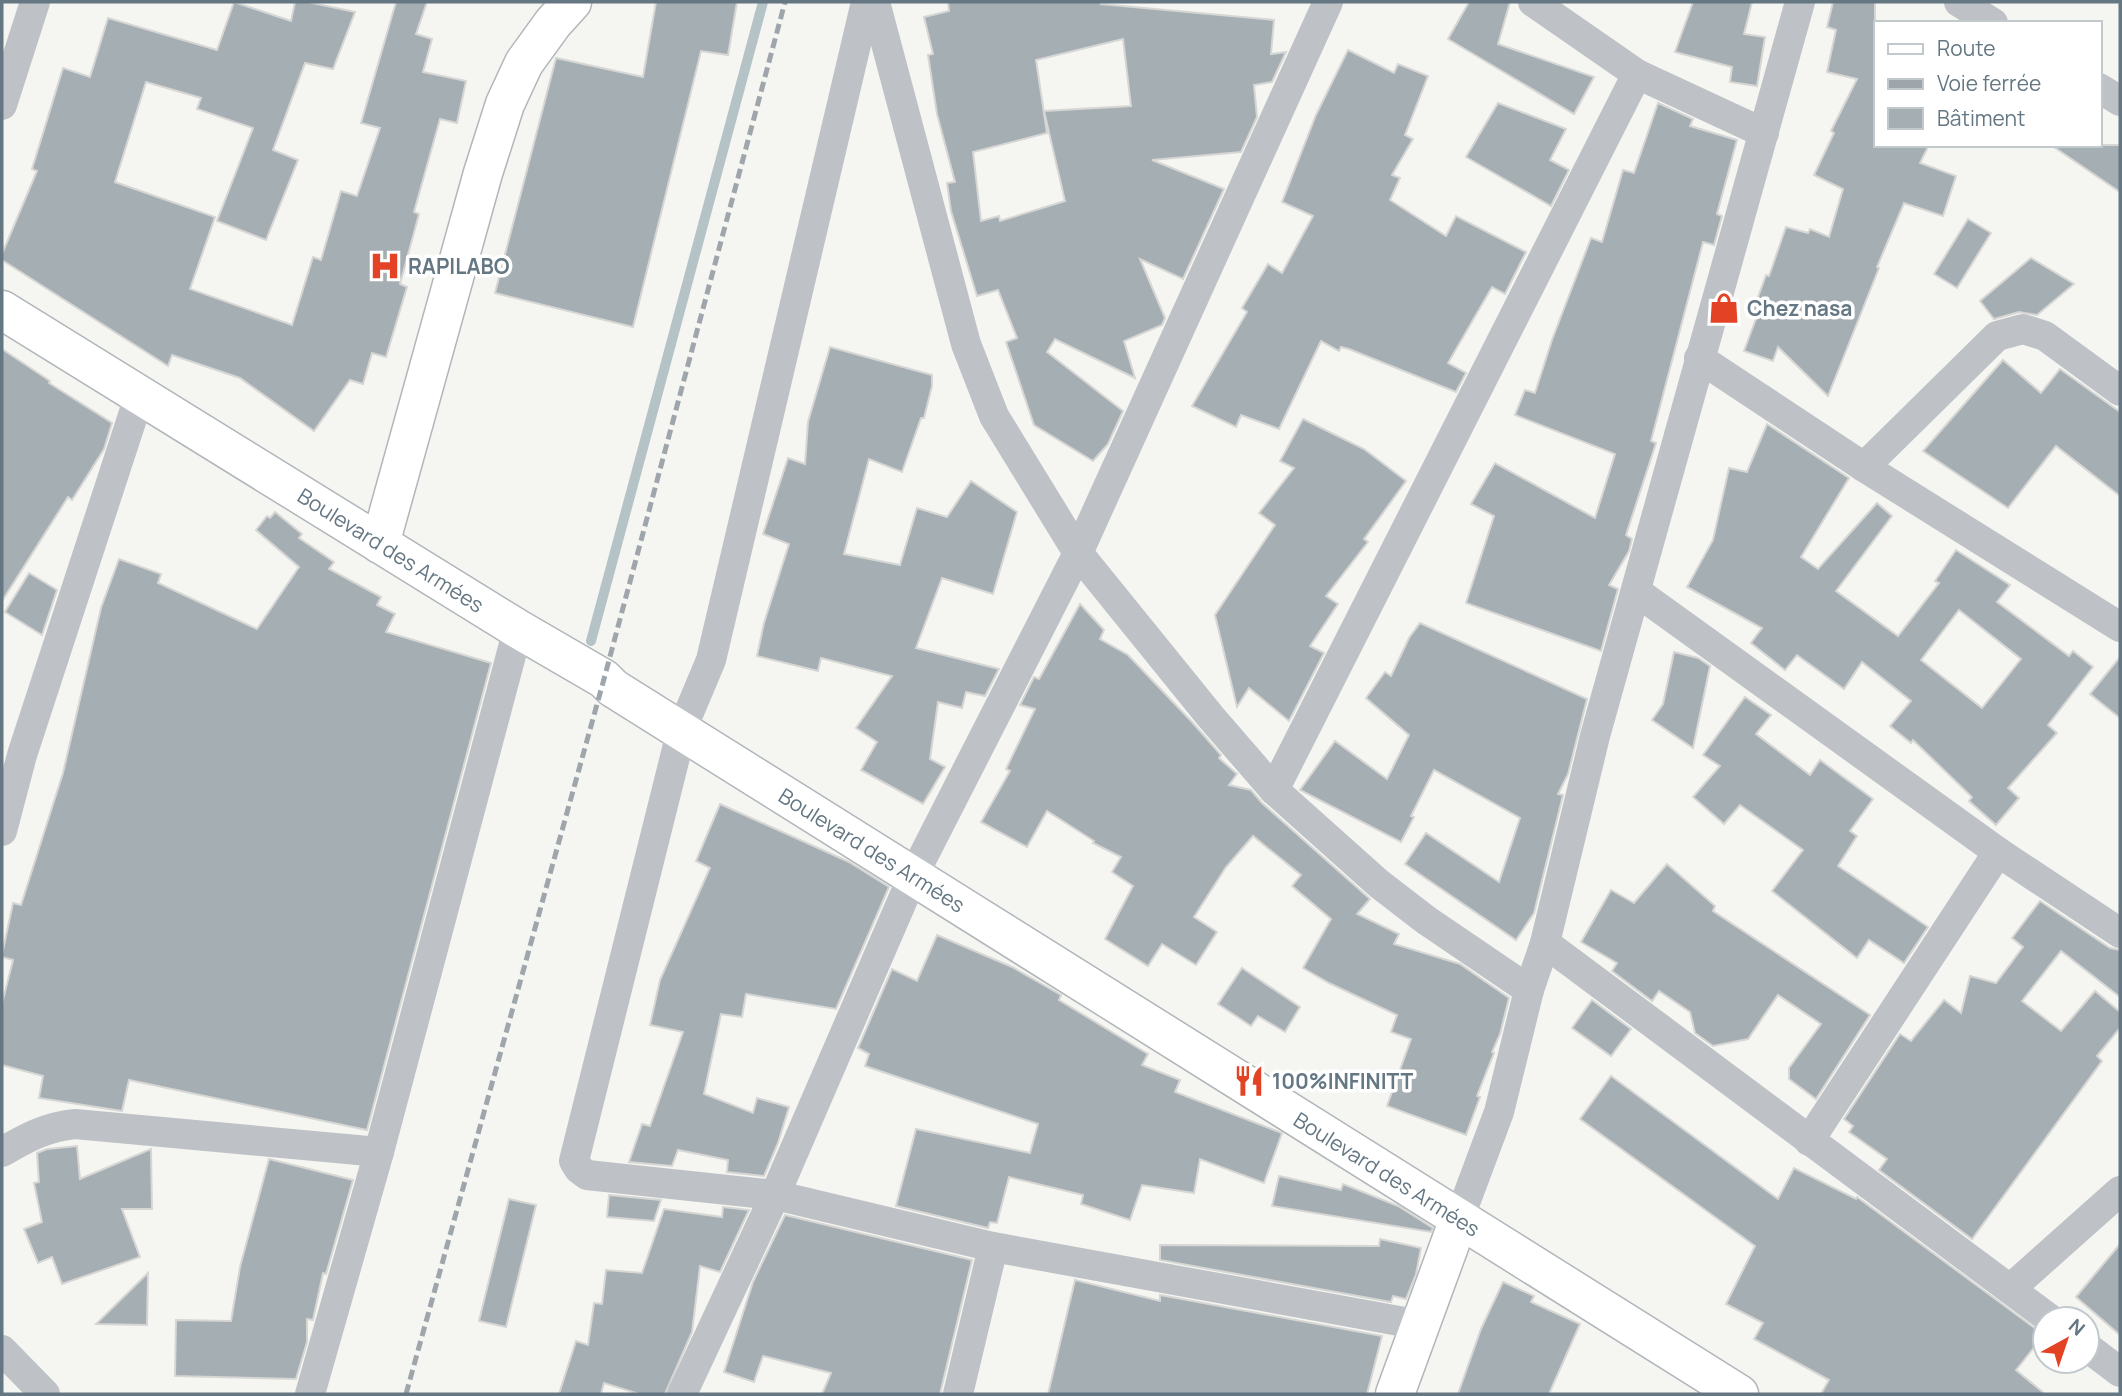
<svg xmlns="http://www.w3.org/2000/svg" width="2122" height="1396" font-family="Manrope,sans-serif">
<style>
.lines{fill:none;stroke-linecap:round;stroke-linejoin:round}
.stream{stroke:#b5c3c6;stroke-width:10}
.building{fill:#a5aeb3;stroke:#d6d6d4;stroke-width:2;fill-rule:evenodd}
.secondary-casing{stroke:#b0b6ba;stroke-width:41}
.street{stroke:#bec2c6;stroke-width:30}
.secondary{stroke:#fff;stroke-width:38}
.rail{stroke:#9fa6ab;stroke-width:5;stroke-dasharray:10 5;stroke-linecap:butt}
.labels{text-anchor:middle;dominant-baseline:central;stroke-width:7;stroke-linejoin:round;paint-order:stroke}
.poi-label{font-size:21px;font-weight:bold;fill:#647783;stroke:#fff;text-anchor:start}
.street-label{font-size:21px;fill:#647783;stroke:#fff}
</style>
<rect width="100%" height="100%" fill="#f5f5f1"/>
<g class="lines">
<path class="stream" d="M591,641L763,2"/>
</g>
<g class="building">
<path d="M234,2L291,21L295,2H308L355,12L333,69L305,63L273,150L298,160L266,240L217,221L253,128L197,109L201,98L146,82L115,182L215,217L190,289L292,325L313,257L321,260L341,191L357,196L380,128L361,123L396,2H427L416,34L432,39L423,72L466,81L457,123L440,119L414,212L419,214L400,284L407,287L386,357L372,353L363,384L350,380L314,431L240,378L172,355L168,366L2,260V254L37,171L32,169L63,68L90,77L108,18L217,50Z"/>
<path d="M656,2H737L728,55L701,51L633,327L495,293L556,58L643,77Z"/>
<path d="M948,2H1100L1101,4L1274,20L1271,54L1286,52L1272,82L1254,85L1257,117L1241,152L1152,160L1224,189L1183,279L1140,259L1165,318L1162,325L1124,341L1135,378L1055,339L1047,352L1123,411L1108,444L1093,461L1034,425L1006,342L1017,338L998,290L977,296L951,211L947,183L955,182L937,114L928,55L933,54L924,17L949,11ZM1123,39L1131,106L1044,111L1065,201L1000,221L999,216L981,221L973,152L1047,133L1036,60Z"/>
<path d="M1469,2H1510L1498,44L1594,77L1574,114L1448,39Z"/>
<path d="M1693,2H1752L1744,34L1765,37L1757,86L1730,82L1732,67L1675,52Z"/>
<path d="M1833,2H1875V145H1929L1920,163L1956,176L1943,216L1904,203L1877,267L1879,268L1828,396L1778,347L1773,361L1744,351L1757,316L1752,314L1766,275L1769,276L1786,227L1808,233L1810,229L1829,237L1843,189L1814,175L1834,133L1831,131L1857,79L1827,72L1836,30L1827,27Z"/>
<path d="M1348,50L1394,73L1398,64L1428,76L1405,135L1413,139L1392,175L1400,178L1390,200L1446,236L1456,216L1526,252L1505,294L1492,287L1448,363L1466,373L1456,392L1349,349L1341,347L1339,351L1321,341L1279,429L1241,415L1236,427L1192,406L1247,312L1242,308L1268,264L1282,273L1313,216L1282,202L1316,115Z"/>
<path d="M1498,103L1566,129L1550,160L1569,170L1551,206L1466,157Z"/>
<path d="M1658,103L1693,119L1690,126L1737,140L1717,214L1722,216L1714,245L1703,242L1651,441L1656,443L1626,535L1632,539L1629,551L1609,585L1618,589L1601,651L1466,603L1494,516L1471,504L1495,463L1595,518L1615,454L1515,415L1525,390L1535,393L1552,340L1591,238L1602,242L1623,170L1634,173Z"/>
<path d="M2051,145H2120V192Z"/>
<path d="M1968,219L1991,233L1957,288L1934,274Z"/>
<path d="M2031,258L2074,284L2037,315L2019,312L1994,319L1980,301Z"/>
<path d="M830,347L932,375V386L924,418H921L902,472L869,459L844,554L900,565L917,508L947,517L971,481L1017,512L993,594L942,578L916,648L999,669L985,696L966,692L962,708L938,702L930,759L945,767L923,804L861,770L877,742L856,728L892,676L821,658L818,671L757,656L764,623L789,544L763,534L788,458L805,464L808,422Z"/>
<path d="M2,349L50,381L49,383L112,423L104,449L72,500L68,497L2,601Z"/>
<path d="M2003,360L2041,393L2060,369L2120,412V496L2056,446L2008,508L1923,451Z"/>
<path d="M1303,419L1364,449L1406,481L1364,539L1368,542L1326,596L1338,604L1310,646L1324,653L1289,721L1249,688L1237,707L1215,615L1275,525L1259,513L1294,468L1280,461Z"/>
<path d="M1767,424L1849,478L1801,557L1818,569L1877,503L1892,516L1836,591L1898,636L1939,583L1935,581L1956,550L2010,585L1997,602L2069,656L2073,651L2093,667L2048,725L2057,733L2008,788L2019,798L1996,825L1969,801L1972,797L1913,740L1911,743L1890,726L1911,701L1862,662L1844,689L1797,655L1785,670L1751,643L1762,628L1687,587L1713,540L1729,468L1747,472ZM1959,610L2021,659L1982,708L1921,660Z"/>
<path d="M275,512L302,534L299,538L334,562L329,569L381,597L377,605L395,614L386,632L491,663L367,1130L129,1080L122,1111L39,1098L43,1076L2,1065V1004L13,960L2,957V955L13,903L21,905L63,773L101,608L119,559L161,574L158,583L257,629L299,567L256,530L267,516L270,518Z"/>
<path d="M29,573L57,590L42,635L5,612Z"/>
<path d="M1080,604L1104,630L1100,639L1128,655L1192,722L1221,755L1219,758L1237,774L1229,785L1251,790L1262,803L1370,899L1357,914L1399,934L1394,944L1460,964L1509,998L1500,1034L1492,1052L1494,1053L1477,1096L1480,1097L1466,1135L1387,1106L1411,1039L1391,1032L1397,1015L1329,983L1303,968L1331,919L1292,886L1301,875L1253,836L1226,867L1194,917L1217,932L1196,965L1162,944L1148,966L1105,939L1133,886L1112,872L1121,857L1093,843L1094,841L1047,811L1027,847L981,822L1010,771L1006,769L1035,709L1020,705L1034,677L1039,679Z"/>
<path d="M1420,623L1587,699L1568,774L1558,794L1563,795L1534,913L1516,940L1405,864L1426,833L1499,882L1520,818L1434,770L1411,816L1414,817L1401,842L1300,790L1335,741L1387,779L1409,735L1366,698L1385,672L1391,676L1409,638Z"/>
<path d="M1674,652L1698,658L1710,666L1693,748L1652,720L1663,704Z"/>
<path d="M2120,657V718L2090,694Z"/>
<path d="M1745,697L1771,715L1756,734L1810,775L1820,760L1873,799L1850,831L1857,836L1838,866L1928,927L1904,963L1869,940L1857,958L1772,891L1803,850L1740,805L1724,824L1693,797L1720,766L1703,755Z"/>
<path d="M720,804L849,862L889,887L836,1009L746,994L742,1017L721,1014L704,1094L753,1113L757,1098L789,1107L778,1143L764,1176L727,1172L728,1160L678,1150L672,1166L629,1162L642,1124L650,1126L683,1032L650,1025L660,980L710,868L696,861Z"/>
<path d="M1667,864L1715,906L1713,911L1870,1015L1816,1099L1789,1079V1068L1821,1024L1778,995L1748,1039L1713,1046L1695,1033L1690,1012L1659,991L1652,1001L1612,971L1617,963L1581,942L1611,890L1634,903Z"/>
<path d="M2040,901L2110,948L2120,950V997L2061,951L2022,1001L2061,1031L2095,991L2120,1012V1028L2097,1056L2102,1061L1972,1239L1879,1170L1887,1159L1849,1132L1853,1126L1844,1119L1900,1034L1911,1041L1944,1000L1961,1013L1970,976L1996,983L2023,947L2012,938Z"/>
<path d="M937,935L1012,967L1061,995L1059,1000L1148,1054L1142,1065L1180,1080L1175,1092L1282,1133L1264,1183L1200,1159L1194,1193L1142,1185L1130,1220L1081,1204L1083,1195L1009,1177L997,1223L990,1222L988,1228L896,1206L916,1129L1030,1153L1038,1124L865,1066L869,1054L858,1048L892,969L917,981Z"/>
<path d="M1242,968L1300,1007L1285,1032L1258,1016L1251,1026L1218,1004Z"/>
<path d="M1592,1000L1631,1029L1611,1056L1572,1028Z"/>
<path d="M1611,1076L1778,1199L1794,1168L1856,1199L1857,1197L2044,1335L2016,1370L2045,1394H1821L1829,1380L1754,1339L1763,1323L1726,1304L1755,1246L1580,1119Z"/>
<path d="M77,1146L80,1179L151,1149L152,1209H122L140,1257L62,1284L52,1257L38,1263L24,1229L42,1222L34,1183L39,1182L37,1153L47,1149Z"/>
<path d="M269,1159L353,1180L326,1274L323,1273L313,1320L307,1319V1342L296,1379L175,1376L176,1320L231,1321L240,1267Z"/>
<path d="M1279,1176L1341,1190L1343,1184L1398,1206L1433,1228L1431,1232L1272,1206Z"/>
<path d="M609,1195L661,1200L654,1221L607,1217Z"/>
<path d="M509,1199L536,1205L506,1327L479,1321Z"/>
<path d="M723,1207L749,1210L720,1272L700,1266L692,1332L665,1394H639L604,1383L601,1394H559L576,1341L588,1345L594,1303L602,1304L606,1270L642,1273L664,1209L722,1217Z"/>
<path d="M785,1215L972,1260L940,1394H822L831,1373L763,1356L754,1382L724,1372L753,1282Z"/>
<path d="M1380,1239L1421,1248L1416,1274L1406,1299L1393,1296L1391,1302L1160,1260V1245L1379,1246Z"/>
<path d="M2120,1244V1335L2076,1297Z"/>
<path d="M148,1273L147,1325L96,1324Z"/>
<path d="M1075,1280L1160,1301V1295L1382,1336L1367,1394H1048Z"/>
<path d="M1503,1282L1534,1296L1531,1302L1580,1324L1549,1394H1458L1481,1329Z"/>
</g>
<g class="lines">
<defs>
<g id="secondary">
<path d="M2,310L518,629L604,679L613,688L1739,1394"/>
<path d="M380,544L483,173L505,104L524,63L553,23L572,2"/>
<path d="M1395,1394L1459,1219"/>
</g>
</defs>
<use href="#secondary" class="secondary-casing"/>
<g class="street">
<path d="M866,2L711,660L682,729L574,1161L579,1169L587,1175L775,1195L993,1247L1421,1325"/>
<path d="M875,2L966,344L994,416L1078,553L1210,716L1274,790L1378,883L1426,920L1529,990"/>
<path d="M1533,2L1637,74L1764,133"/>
<path d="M1959,2L1993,23"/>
<path d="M2099,88L2120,101"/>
<path d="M2,105L35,2"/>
<path d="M1699,358L1864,467L2120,627"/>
<path d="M1864,467L1997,336L2023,329L2045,336L2120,391"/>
<path d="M1637,592L1998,852L2120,933"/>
<path d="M1274,790L1637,74"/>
<path d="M2,831L22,755L140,394"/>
<path d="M1545,943L2050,1319"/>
<path d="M1809,1141L1998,852"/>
<path d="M2,1152C26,1138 46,1127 75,1124L379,1152"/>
<path d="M1459,1219L1499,1112L1529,990L1545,943L1595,736L1800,2"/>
<path d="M2010,1289L2120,1191"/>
<path d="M2087,1347L2120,1372"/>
<path d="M2,1350L45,1394"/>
<path d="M310,1394L379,1152L518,629"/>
<path d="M682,1394L775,1195L913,876L1078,553L1328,2"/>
<path d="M958,1394L993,1247"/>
</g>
<use href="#secondary" class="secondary"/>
<path class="rail" d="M406,1394L604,679L785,2"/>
</g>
<defs>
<symbol id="hospital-bare" viewBox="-9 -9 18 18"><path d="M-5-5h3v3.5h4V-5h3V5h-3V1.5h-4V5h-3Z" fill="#e34324" stroke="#fff" stroke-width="2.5" paint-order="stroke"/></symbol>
<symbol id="shop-bare" viewBox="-9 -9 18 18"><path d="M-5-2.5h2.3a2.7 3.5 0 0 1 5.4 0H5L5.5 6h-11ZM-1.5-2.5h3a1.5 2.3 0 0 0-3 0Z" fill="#e34324" stroke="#fff" stroke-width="2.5" paint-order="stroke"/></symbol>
<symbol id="restaurant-bare" viewBox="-9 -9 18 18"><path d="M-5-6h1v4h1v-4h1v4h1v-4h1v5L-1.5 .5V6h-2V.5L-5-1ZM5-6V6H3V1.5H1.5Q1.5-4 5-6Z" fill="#e34324" stroke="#fff" stroke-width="2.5" paint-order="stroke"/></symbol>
</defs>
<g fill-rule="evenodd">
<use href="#hospital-bare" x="363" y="244" width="44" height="44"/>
<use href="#shop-bare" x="1702" y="286" width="44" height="44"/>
<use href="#restaurant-bare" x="1227" y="1059" width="44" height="44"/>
</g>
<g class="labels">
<g class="poi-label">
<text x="408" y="266">RAPILABO</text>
<text x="1747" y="308">Chez nasa</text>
<text x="1272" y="1081">100%INFINITT</text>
</g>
<g class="street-label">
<text transform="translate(391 550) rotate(32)">Boulevard des Armées</text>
<text transform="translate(872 850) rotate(32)">Boulevard des Armées</text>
<text transform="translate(1387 1174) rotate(32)">Boulevard des Armées</text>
</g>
</g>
<rect width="2122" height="1396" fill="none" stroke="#647783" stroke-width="7"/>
<rect x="1874" y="21" width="228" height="126" fill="#ffffff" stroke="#c1c9cd" stroke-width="2"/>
<rect x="1888" y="44" width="35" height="10" fill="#ffffff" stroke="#c1c9cd" stroke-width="2"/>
<text x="1937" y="56" font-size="21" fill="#647783">Route</text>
<rect x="1888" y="79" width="35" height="10" fill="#9fa6ab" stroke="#c1c9cd" stroke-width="2"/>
<text x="1937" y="91" font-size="21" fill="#647783">Voie ferrée</text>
<rect x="1888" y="108" width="35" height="21" fill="#a5aeb3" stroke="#c1c9cd" stroke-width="2"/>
<text x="1937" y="126" font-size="21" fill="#647783">Bâtiment</text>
<g transform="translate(2066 1340) rotate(40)"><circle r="33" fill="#ffffff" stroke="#c1c9cd" stroke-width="2"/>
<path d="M0-5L12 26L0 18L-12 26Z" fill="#e34324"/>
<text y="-10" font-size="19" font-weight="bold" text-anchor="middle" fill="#647783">N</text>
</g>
</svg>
